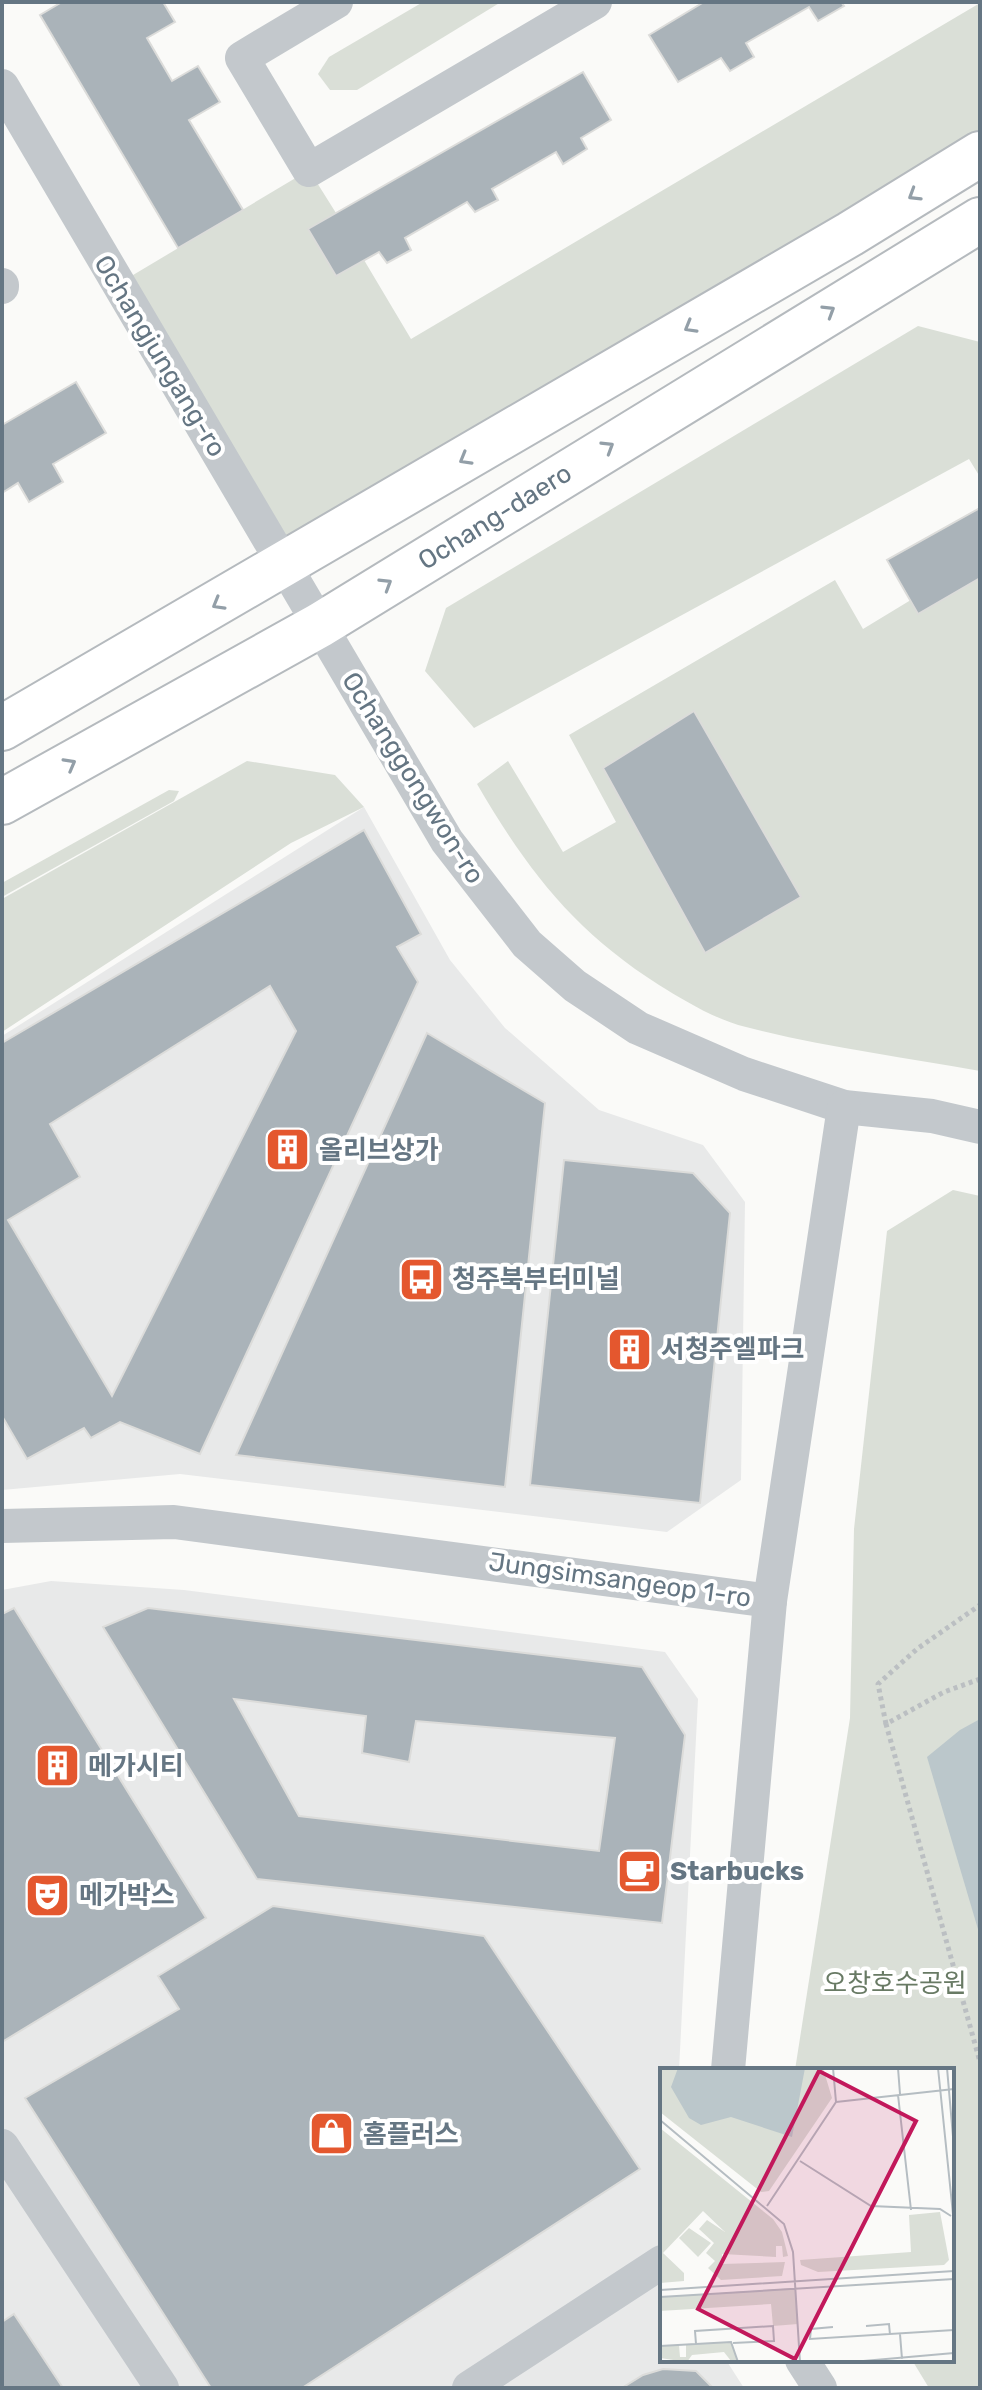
<svg xmlns="http://www.w3.org/2000/svg" width="982" height="2390" font-family="Rubik,'Noto Sans KR',sans-serif">
<style>
.built{fill:#e8e9e9}
.green{fill:#dadfd7}
.water{fill:#bbc7cb}
.building{fill:#aab3b9;stroke:#dcdcda;stroke-width:2;fill-rule:evenodd}
.lines{fill:none;stroke-linecap:round;stroke-linejoin:round}
.major-casing{stroke:#b5babe;stroke-width:48}
.path{stroke:#bbbfc2;stroke-width:5;stroke-dasharray:4 4;stroke-linecap:butt}
.minor{stroke:#c3c8cc;stroke-width:34}
.major{stroke:#fff;stroke-width:44}
.oneway{stroke:#939fa8}
.labels{text-anchor:middle;dominant-baseline:central;stroke-width:8;stroke-linejoin:round;paint-order:stroke}
.street-label{font-size:26px;fill:#657683;stroke:#fff}
.poi-label{font-size:26px;font-weight:bold;fill:#657683;stroke:#fff;text-anchor:start}
.park-label{font-size:26px;fill:#687a64;stroke:#fff}
.inset-road{fill:none;stroke:#b5bdc2;stroke-width:2}
.view{fill:#c2185b;fill-opacity:0.15;stroke:#c2185b;stroke-width:4}
.inset-edge{fill:none;stroke:#657683;stroke-width:4}
</style>
<rect width="100%" height="100%" fill="#fafaf8"/>
<g class="built">
<path d="M364,807L450,960L505,1028L599,1110L703,1145L745,1202L741,1480L667,1532L180,1474L2,1490V1036Z"/>
<path d="M51,1581L184,1590L665,1652L698,1699L679,2070H662V2360H726L744,2388H2V1590Z"/>
</g>
<g class="green">
<path d="M423,2H501L357,90H330L318,74L329,57Z"/>
<path d="M980,3V151L286,565L118,284L309,170L336,213L308,229L335,275L364,260L411,339Z"/>
<path d="M918,326L980,342V477L969,459L474,728L425,671L446,608Z"/>
<path d="M980,558V1071C903,1057 822,1047 746,1027C716,1020 685,1001 659,985C574,931 527,870 477,784L508,761L563,852L616,822L569,735L835,580L863,629Z"/>
<path d="M247,761L335,775L364,807L291,843L2,1032V899Z"/>
<path d="M169,790L179,791L174,801L2,897V883Z"/>
<path d="M953,1190L980,1196V2388H929L912,2360H952V2070H795L850,1718L854,1529L887,1231Z"/>
</g>
<path class="water" d="M980,1719V1936L927,1757L960,1730Z"/>
<g class="building">
<path d="M62,2H163L175,22L147,38L172,81L198,66L220,102L189,120L243,210L178,248L40,15Z"/>
<path d="M704,2H841L844,6L818,21L809,7L746,43L754,57L730,71L721,58L678,82L649,35Z"/>
<path d="M583,72L611,120L581,138L587,149L563,164L556,152L492,189L498,200L475,212L467,202L405,238L411,250L387,263L379,252L336,276L308,229Z"/>
<path d="M76,382L106,433L53,464L63,482L29,502L18,483L2,493V425Z"/>
<path d="M980,508V578L918,614L887,560Z"/>
<path d="M694,711L801,897L705,953L603,768Z"/>
<path d="M364,830L421,934L397,947L418,982L200,1454L120,1422L91,1438L84,1428L27,1459L2,1416V1043ZM270,986L296,1031L112,1396L8,1220L80,1177L50,1124Z"/>
<path d="M427,1033L545,1103L505,1487L236,1455Z"/>
<path d="M564,1160L693,1173L730,1213L700,1503L530,1485Z"/>
<path d="M14,1608L206,1918L2,2042V1614Z"/>
<path d="M148,1608L642,1667L685,1735L662,1923L257,1879L103,1627ZM234,1699L366,1716L362,1753L409,1762L416,1721L615,1738L599,1851L299,1816Z"/>
<path d="M273,1906L484,1936L640,2169L302,2388H211L25,2098L179,2009L158,1976Z"/>
<path d="M14,2314L63,2388H2V2322Z"/>
<path d="M663,2369L696,2371L713,2388H622L643,2375Z"/>
</g>
<g class="lines">
<defs>
<g id="major">
<path d="M2,728L850,234L980,154"/>
<path d="M2,802L320,625L980,220"/>
</g>
</defs>
<use href="#major" class="major-casing"/>
<g class="path">
<path d="M980,1679L944,1692L886,1724L980,2062"/>
<path d="M886,1724L878,1684L917,1649L980,1605"/>
</g>
<g class="minor">
<path d="M336,2L242,58L309,170L595,2"/>
<path d="M2,86L447,841L527,944L575,986L638,1028L744,1074L844,1107L932,1116L980,1127"/>
<path d="M2,285V287"/>
<path d="M2,1526L174,1522L770,1601"/>
<path d="M728,2070L770,1601L844,1107"/>
<path d="M2,2146L162,2388"/>
<path d="M802,2360L820,2388"/>
<path d="M469,2388L662,2262"/>
</g>
<use href="#major" class="major"/>
</g>
<defs><path id="oneway-chevron" d="M-2-3.5L2.5 0L-2 3.5" fill="none" stroke-width="1.6" stroke-linecap="round" stroke-linejoin="round" transform="scale(2)"/></defs>
<g class="oneway">
<use href="#oneway-chevron" transform="translate(914 195) rotate(148)"/>
<use href="#oneway-chevron" transform="translate(829 311) rotate(-32)"/>
<use href="#oneway-chevron" transform="translate(690 327) rotate(150)"/>
<use href="#oneway-chevron" transform="translate(608 447) rotate(-32)"/>
<use href="#oneway-chevron" transform="translate(465 459) rotate(150)"/>
<use href="#oneway-chevron" transform="translate(386 584) rotate(-32)"/>
<use href="#oneway-chevron" transform="translate(218 604) rotate(150)"/>
<use href="#oneway-chevron" transform="translate(70 764) rotate(-29)"/>
</g>
<defs>
<symbol id="building-square" viewBox="-11 -11 22 22"><rect x="-9" y="-9" width="18" height="18" rx="4" fill="#e4572e" stroke="#fff"/><path d="M-4-6H4V6H1V3H-1V6H-4ZM-2.5-4.3h1.7v1.8h-1.7ZM.8-4.3h1.7v1.8H.8ZM-2.5-1h1.7V.8h-1.7ZM.8-1h1.7V.8H.8Z" fill="#fff"/></symbol>
<symbol id="bus-square" viewBox="-11 -11 22 22"><rect x="-9" y="-9" width="18" height="18" rx="4" fill="#e4572e" stroke="#fff"/><path d="M-5-6H5V4H4V6H2V4H-2V6H-4V4H-5ZM-3.5-4V0h7V-4ZM-3.5 1.2v1.5H-2V1.2ZM2 1.2v1.5H3.5V1.2Z" fill="#fff"/></symbol>
<symbol id="cafe-square" viewBox="-11 -11 22 22"><rect x="-9" y="-9" width="18" height="18" rx="4" fill="#e4572e" stroke="#fff"/><path d="M-5.5-4.5H6V0H3Q3 3.5 0 3.5H-2.5Q-5.5 3.5-5.5 0ZM3-3.2v2h1.7v-2ZM-6 4.5H4V6H-6Z" fill="#fff"/></symbol>
<symbol id="theatre-square" viewBox="-11 -11 22 22"><rect x="-9" y="-9" width="18" height="18" rx="4" fill="#e4572e" stroke="#fff"/><path d="M-5-5.5Q0-4 5-5.5V0Q5 5 0 6Q-5 5-5 0ZM-3.3-2.5H-1v1.5H-3.3ZM1-2.5H3.3v1.5H1ZM-2.8 1Q0 5.5 2.8 1Z" fill="#fff"/></symbol>
<symbol id="shop-square" viewBox="-11 -11 22 22"><rect x="-9" y="-9" width="18" height="18" rx="4" fill="#e4572e" stroke="#fff"/><path d="M-5-2.5h2.3a2.7 3.5 0 0 1 5.4 0H5L5.5 6h-11ZM-1.5-2.5h3a1.5 2.3 0 0 0-3 0Z" fill="#fff"/></symbol>
</defs>
<g fill-rule="evenodd">
<use href="#building-square" x="262" y="1124" width="51" height="51"/>
<use href="#bus-square" x="396" y="1254" width="51" height="51"/>
<use href="#building-square" x="604" y="1324" width="51" height="51"/>
<use href="#building-square" x="32" y="1740" width="51" height="51"/>
<use href="#cafe-square" x="614" y="1846" width="51" height="51"/>
<use href="#theatre-square" x="22" y="1870" width="51" height="51"/>
<use href="#shop-square" x="306" y="2108" width="51" height="51"/>
</g>
<g class="labels">
<g class="street-label">
<text transform="translate(160 356) rotate(59)">Ochangjungang-ro</text>
<text transform="translate(495 517) rotate(-32)">Ochang-daero</text>
<text transform="translate(413 778) rotate(58)">Ochanggongwon-ro</text>
<text transform="translate(620 1580) rotate(8)">Jungsimsangeop 1-ro</text>
</g>
<g class="poi-label">
<text x="319" y="1150">올리브상가</text>
<text x="452" y="1279">청주북부터미널</text>
<text x="661" y="1349">서청주엘파크</text>
<text x="88" y="1766">메가시티</text>
<text x="670" y="1871">Starbucks</text>
<text x="79" y="1895">메가박스</text>
<text x="363" y="2134">홈플러스</text>
</g>
<g class="park-label">
<text x="895" y="1983">오창호수공원</text>
</g>
</g>
<g transform="translate(660 2068)">
<rect width="294" height="294" fill="#fafaf8"/>
<path d="M0,0H163L172,30L109,123L101,124L0,44ZM0,60L113,151L122,164L128,188L123,189L122,178H116V189L62,186V196L125,194L122,208L61,212L48,200L55,193L46,185L54,175L39,161L47,152L65,164L43,143L3,185L24,205V213L0,215ZM280,144L289,192L284,197L158,204L141,197L140,192L251,184L249,147ZM29,160L51,175L38,189L19,170ZM135,220L138,256L113,258L111,236L0,243V229ZM71,274L78,294H62L71,293L64,284L32,287L27,294L0,290V278L19,277L20,289H26V276Z" fill="#dadfd7"/>
<path d="M18,0H145L132,69L71,49L41,57L29,50L11,19Z" fill="#bbc7cb"/>
<path class="inset-road" d="M238,0L240,26M278,0L294,156M287,0L294,80M238,27L251,142M176,34L294,21M0,52L124,156L133,184L140,294M140,93L211,138L280,141L291,148M107,138L176,34L173,0M0,222L294,203M0,229L294,211M206,258L229,256L230,267M173,259L151,261L150,271L294,262M240,266L242,291M36,276L35,263L113,258L114,273L73,275M0,278L71,274L78,294M192,294L294,285"/>
<path class="view" d="M159,3L256,53L135,291L38,241Z"/>
<rect width="294" height="294" class="inset-edge"/>
</g>
<rect width="982" height="2390" fill="none" stroke="#657683" stroke-width="8"/>
</svg>
